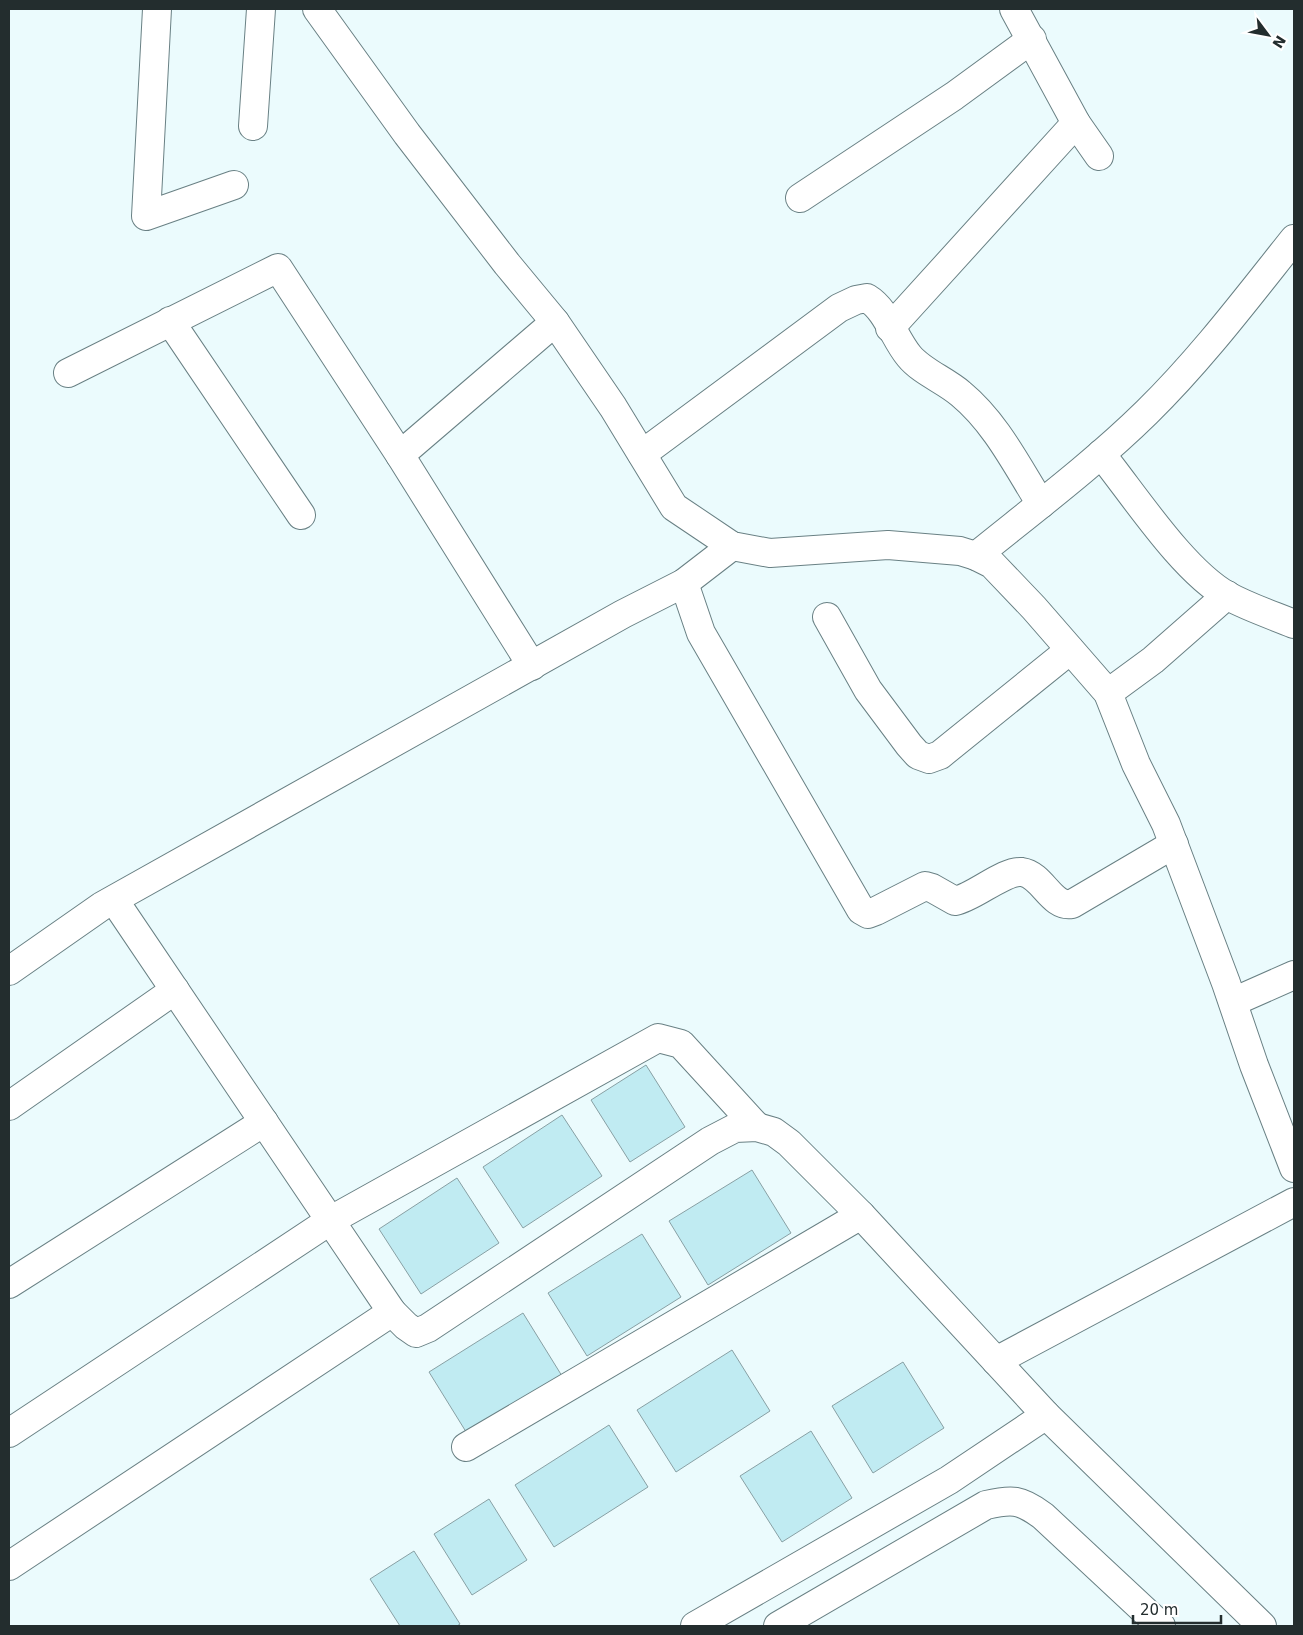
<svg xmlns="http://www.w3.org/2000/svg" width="1303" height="1635" font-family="'DejaVu Sans',sans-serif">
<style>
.building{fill:#c0ebf2;stroke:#88a0a4}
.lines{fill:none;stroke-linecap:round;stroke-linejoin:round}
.minor-casing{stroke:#698084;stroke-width:30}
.minor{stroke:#fff;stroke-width:28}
</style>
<rect width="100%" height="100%" fill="#ebfbfd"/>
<g class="building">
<path d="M646,1065L685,1127L630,1162L591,1100Z"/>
<path d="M562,1115L602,1176L523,1228L483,1167Z"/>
<path d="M752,1170L791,1233L708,1285L669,1221Z"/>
<path d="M457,1178L499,1243L421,1294L379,1229Z"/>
<path d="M642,1234L681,1297L587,1356L548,1293Z"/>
<path d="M523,1313L562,1376L468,1435L429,1372Z"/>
<path d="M732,1350L770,1411L676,1472L637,1410Z"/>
<path d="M903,1362L944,1428L873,1473L832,1406Z"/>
<path d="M609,1425L648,1487L554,1547L515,1485Z"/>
<path d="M811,1431L852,1498L782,1542L740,1476Z"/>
<path d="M489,1499L527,1560L472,1595L434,1534Z"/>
<path d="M414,1551L460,1624L457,1626H400L370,1579Z"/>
</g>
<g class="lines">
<defs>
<g id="minor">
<path d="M157,9L146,216L234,185"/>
<path d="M317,9L407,134L507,264L555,322L613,407L674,507L732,546L770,553L888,545L960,551L976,556L992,564L1034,608L1108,693L1136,764L1166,824L1226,983L1254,1065L1294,1168"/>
<path d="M1014,9L1076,123L1099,156"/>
<path d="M253,126L261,9"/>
<path d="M800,198L954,96L1032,39"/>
<path d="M170,321L301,515"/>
<path d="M890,328L1076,123"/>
<path d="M68,373L278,268L400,455L555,322"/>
<path d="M642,454L839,308L856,300L867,298C887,310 894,338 909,356C922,372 945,380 961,394C996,423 1017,466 1041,504"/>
<path d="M1101,454C1134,495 1183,571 1228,596C1248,607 1272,615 1294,624"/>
<path d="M400,455L532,666"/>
<path d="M976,556C1034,509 1094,464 1147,412C1201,359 1247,298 1294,239"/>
<path d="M684,583L701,633L861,910L868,914L876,911L925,886L932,888L955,901C975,897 1004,870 1022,872C1043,875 1051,908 1072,904L1174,844"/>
<path d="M827,617L868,690L909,745L918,755L929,759L940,755L1070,650"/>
<path d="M1108,693L1153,660L1227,595"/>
<path d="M9,971L102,906L623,614L684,583L732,546"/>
<path d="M1233,1002L1294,975"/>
<path d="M9,1106L175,990"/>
<path d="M9,1284L264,1122"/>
<path d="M392,1312L406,1326L416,1333L428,1328L710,1141L735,1128L757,1127L774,1132L789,1143L861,1215L1046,1415L1262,1626"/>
<path d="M996,1361L1294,1202"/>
<path d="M9,1433L331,1220L658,1038L681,1044L757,1127"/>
<path d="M466,1447L861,1215"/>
<path d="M9,1566L392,1312L114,900"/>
<path d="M695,1626L949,1480L1046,1415"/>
<path d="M778,1626L986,1505C1012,1499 1020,1499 1043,1516L1161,1626"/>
</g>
</defs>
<use href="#minor" class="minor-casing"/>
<use href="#minor" class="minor"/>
</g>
<rect width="1303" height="1635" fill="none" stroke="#232d2e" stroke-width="20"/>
<g transform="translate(1268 35) rotate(122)" stroke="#ffffff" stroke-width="4" paint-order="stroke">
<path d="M0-4L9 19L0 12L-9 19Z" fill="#232d2e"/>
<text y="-8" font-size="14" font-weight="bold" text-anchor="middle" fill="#232d2e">N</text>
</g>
<path d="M1133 1615v8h88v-8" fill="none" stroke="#232d2e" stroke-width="2.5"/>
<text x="1140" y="1615" font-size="15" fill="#232d2e" stroke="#ffffff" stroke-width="4" paint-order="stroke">20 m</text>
</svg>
